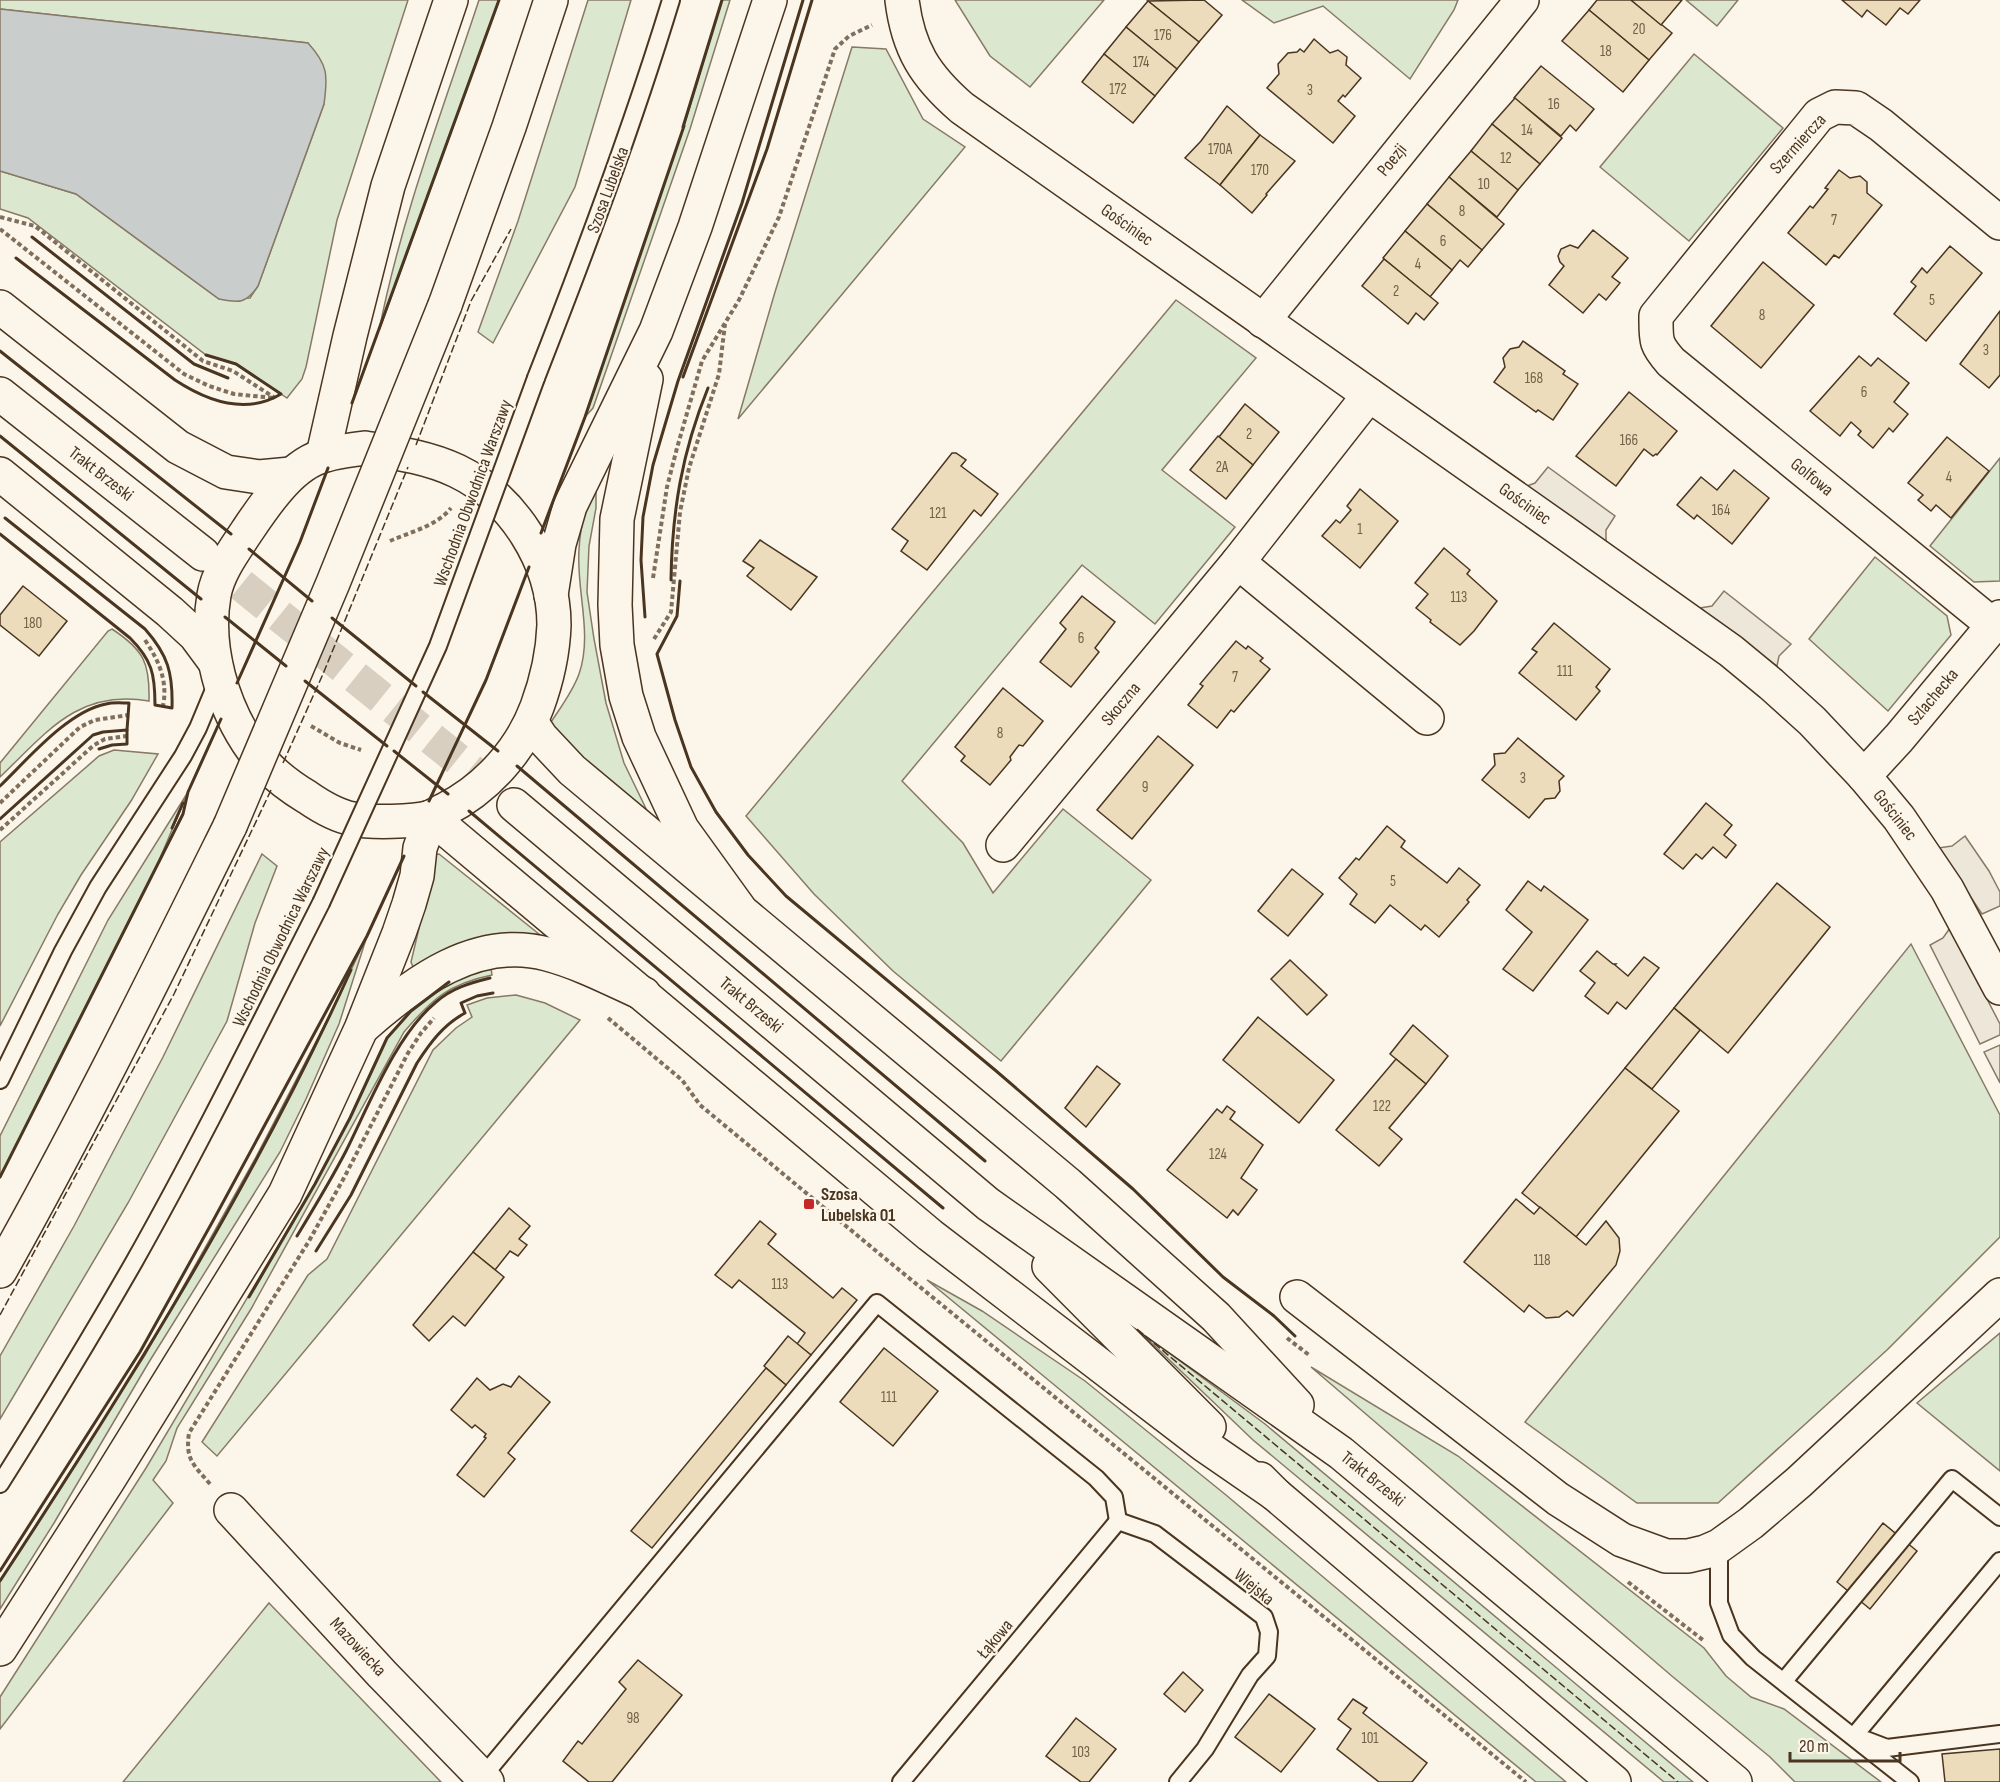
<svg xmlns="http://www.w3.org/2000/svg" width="2000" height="1782" font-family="'Sofia Sans Condensed',sans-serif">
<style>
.green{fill:#dce7d0;stroke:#887966;stroke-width:1.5}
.parking{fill:#ede7d9;stroke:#887966;stroke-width:1.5}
.water{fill:#c9cecd;stroke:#887966;stroke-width:1.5}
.building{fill:#ecdcbc;stroke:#4a3520;stroke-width:1.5}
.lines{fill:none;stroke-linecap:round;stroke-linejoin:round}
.primary-tunnel{stroke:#d8cfc1;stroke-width:33;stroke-dasharray:33 16;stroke-linecap:butt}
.lane-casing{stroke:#4a3520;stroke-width:20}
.street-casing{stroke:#4a3520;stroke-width:36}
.secondary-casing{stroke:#4a3520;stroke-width:36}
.primary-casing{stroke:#4a3520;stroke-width:36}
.highway-casing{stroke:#4a3520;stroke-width:36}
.path{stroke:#7f6f5c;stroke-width:4;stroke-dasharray:4.5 3;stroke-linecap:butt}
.lane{stroke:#fbf6e9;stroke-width:16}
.street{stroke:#fbf6e9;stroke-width:33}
.secondary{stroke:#fbf6e9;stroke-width:33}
.primary{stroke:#fbf6e9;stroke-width:33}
.highway{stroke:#fbf6e9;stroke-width:33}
.lane-bridge-casing{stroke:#4a3520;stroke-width:20;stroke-linecap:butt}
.highway-bridge-casing{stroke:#4a3520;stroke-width:36;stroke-linecap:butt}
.lane-bridge{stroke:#fbf6e9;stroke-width:16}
.highway-bridge{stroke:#fbf6e9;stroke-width:33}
.fence{stroke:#4a3520;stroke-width:1.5;stroke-dasharray:8 3;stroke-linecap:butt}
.wall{stroke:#4a3520;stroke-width:3}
.poi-dot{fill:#c62828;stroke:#fbf6e9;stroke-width:2}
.labels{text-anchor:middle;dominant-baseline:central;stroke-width:4.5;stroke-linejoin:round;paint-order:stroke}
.number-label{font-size:15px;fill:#725f47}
.street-label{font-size:18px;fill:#4a3520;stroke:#fbf6e9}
.poi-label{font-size:18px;font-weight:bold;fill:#4a3520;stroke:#fbf6e9;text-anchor:start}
</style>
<rect width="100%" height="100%" fill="#fbf6e9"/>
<g class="green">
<path d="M0,0H408L337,220L306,367L302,379L287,398L237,364L206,355L28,218L0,209V171L76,194L219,299L250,298L258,286L324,104L308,43L0,9Z"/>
<path d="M479,0H499L379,331C401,218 443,109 479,0Z"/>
<path d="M588,0H631L575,187L493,343L478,332L518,221Z"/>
<path d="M722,0H730L690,129L593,408L585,417L684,126Z"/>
<path d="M955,0H1104L1030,87L990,56Z"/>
<path d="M1242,0H1458L1454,10L1410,79L1323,6L1274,23Z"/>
<path d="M1686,0H1738L1717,26Z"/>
<path d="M852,47L886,49L923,119L965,147L738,419L775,292Z"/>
<path d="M1694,54L1783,128L1689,241L1600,167Z"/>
<path d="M1176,300L1256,358L1162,470L1235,527L1155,624L1082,565L902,781L963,843L993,893L1063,809L1151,880L1001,1061L893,971L814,894L746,816Z"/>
<path d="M2000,458V581L1974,582L1930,546Z"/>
<path d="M596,478V508L589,546L587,592L594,639L606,703L624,763L652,821L557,738L551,722C561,707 573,691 579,674C593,634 576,590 579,550C580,526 587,500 596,478Z"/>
<path d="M1875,557L1947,616L1951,635L1888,711L1809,639Z"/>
<path d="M112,629C144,650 150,663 149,701C78,689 47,732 0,777V763L108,631Z"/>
<path d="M114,750L158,754L131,801L81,875L58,914L0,1026V842L99,756Z"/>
<path d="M188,792L158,863L0,1177V1136L108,920Z"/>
<path d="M262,854L277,866L255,923L227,1021L128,1203L0,1419V1356L74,1226L163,1057Z"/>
<path d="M439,854L539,934L506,936L413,967L411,962L430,882L434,855Z"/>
<path d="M367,936L339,1024L306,1099L280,1152L149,1362L54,1523L0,1609V1581L145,1355L256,1157L331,1013Z"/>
<path d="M1911,944L2000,1115V1237L1887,1350L1718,1503H1637L1525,1422Z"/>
<path d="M491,968L492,975C448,984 432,999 404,1032L251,1309L177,1428L166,1461L153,1480L173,1503L0,1729V1697L146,1468L315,1184L350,1118L387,1038L411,1011L432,993L455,978Z"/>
<path d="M516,995L545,1003L580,1020L217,1456L202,1442L308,1275L327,1259L433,1050L456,1028L472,1017L467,1005L487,998Z"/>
<path d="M927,1280L982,1311L1085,1381L1226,1495L1566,1782H1536Z"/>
<path d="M1138,1330L1265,1424L1693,1782H1664L1253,1440Z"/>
<path d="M2000,1333V1471L1917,1403Z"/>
<path d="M1311,1367L1458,1456L1704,1648L1726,1676L1751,1697L1784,1709L1881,1782H1795L1770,1757L1673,1677Z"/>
<path d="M269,1603L441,1782H123Z"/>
</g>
<g class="parking">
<path d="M1548,467L1615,516L1606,530V543L1527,486L1535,483Z"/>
<path d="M1724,591L1791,644L1779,656L1777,666L1700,608L1712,606Z"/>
<path d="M1965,836L1989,871L2000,892V906L1982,914L1938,848L1952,846Z"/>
<path d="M1950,928L2000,1024V1035L1980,1044L1930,945L1943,938Z"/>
<path d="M2000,1045V1083L1984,1052Z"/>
</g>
<path class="water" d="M0,9L308,43C328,65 328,75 324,104L258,286C246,304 239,303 219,299L76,194L0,171Z"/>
<g class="building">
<path d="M1204,0L1222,15L1199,42L1148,1Z"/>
<path d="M1597,0H1631L1672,33L1649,60L1589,10Z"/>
<path d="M1631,0H1682L1661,25Z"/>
<path d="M1842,0H1920L1908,14L1900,8L1886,25L1867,10L1862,17Z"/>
<path d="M1148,1L1199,42L1177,69L1126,27Z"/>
<path d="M1589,10L1649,60L1623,92L1562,41Z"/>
<path d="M1126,27L1177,69L1155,96L1104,54Z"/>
<path d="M1314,39L1330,53L1338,50L1347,57L1346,65L1361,78L1345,97L1343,95L1338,101L1355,116L1333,143L1267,88L1279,74L1278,64L1288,53L1297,52L1300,49L1304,52Z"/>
<path d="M1104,54L1155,96L1133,123L1082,82Z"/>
<path d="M1541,66L1594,109L1576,131L1570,125L1561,136L1514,98Z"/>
<path d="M1515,98L1562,138L1540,164L1492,124Z"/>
<path d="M1227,106L1260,135L1220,185L1185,158L1201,141Z"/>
<path d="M1492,124L1540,164L1518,190L1471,151Z"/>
<path d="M1260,135L1295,161L1266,194L1267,195L1252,213L1220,185Z"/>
<path d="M1471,151L1518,190L1497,217L1449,177Z"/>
<path d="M1839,170L1850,178L1860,176L1867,182V193L1882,205L1839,258L1834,255L1826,265L1788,233L1810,206L1813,208L1828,189L1825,188Z"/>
<path d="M1449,177L1504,224L1482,250L1427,204Z"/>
<path d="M1427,204L1482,250L1468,267L1460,260L1452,270L1405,231Z"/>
<path d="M1593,230L1628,258L1612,277L1620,283L1606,300L1599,294L1583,313L1549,285L1564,266L1560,262L1558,256L1561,249L1570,245L1578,248Z"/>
<path d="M1405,231L1452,270L1430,297L1383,258Z"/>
<path d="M1950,246L1982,273L1926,341L1894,314L1916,286L1911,282L1922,268L1927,273Z"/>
<path d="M1384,259L1438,303L1424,320L1416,313L1408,324L1362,286Z"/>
<path d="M1763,262L1814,305L1761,368L1711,326Z"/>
<path d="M2000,311V375L1989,388L1960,364Z"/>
<path d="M1523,341L1565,371L1563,374L1578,384L1553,420L1538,410L1536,412L1494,382L1505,367L1503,358L1510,349L1519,347Z"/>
<path d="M1859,356L1871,366L1878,358L1909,383L1894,402L1908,414L1893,432L1889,428L1873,448L1858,435L1861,431L1851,422L1840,436L1810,411Z"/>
<path d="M1629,392L1677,431L1657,455L1656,454L1653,456L1644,449L1616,486L1576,456Z"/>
<path d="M1245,404L1279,432L1253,465L1219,437Z"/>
<path d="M1218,436L1253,465L1226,499L1190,470Z"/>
<path d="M1947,437L1989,471L1951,518L1936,505L1931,511L1918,500L1923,495L1908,483Z"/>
<path d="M952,453H956L966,460L961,466L998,494L981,516L974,510L927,570L901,551L908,541L892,529Z"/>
<path d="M1734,470L1769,498L1732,544L1697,515L1694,519L1677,505L1701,477L1717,490Z"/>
<path d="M1360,489L1398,521L1360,568L1322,536L1336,520L1340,523L1351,510L1347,506Z"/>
<path d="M760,540L817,577L791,610L747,576L754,568L743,561Z"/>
<path d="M1444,548L1470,570L1467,574L1497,601L1474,631L1460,645L1430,622L1431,620L1416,608L1428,594L1415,583Z"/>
<path d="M23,586L67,621L39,656L0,625V615Z"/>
<path d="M1082,596L1115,622L1095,648L1099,652L1071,687L1040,662L1066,629L1060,623Z"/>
<path d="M1554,623L1610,669L1596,687L1600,691L1576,720L1519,673L1537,652L1532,649Z"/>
<path d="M1236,641L1246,649L1248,646L1263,658L1260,661L1270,669L1234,712L1231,710L1217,728L1188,705L1203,686L1200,684Z"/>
<path d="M1003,688L1043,721L1023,746L1019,745L1010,757L1011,760L990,785L961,761L965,756L955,747Z"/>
<path d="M1158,736L1193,765L1132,839L1097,810Z"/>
<path d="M1518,738L1564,776L1559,781L1560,791L1555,798L1545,799L1529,818L1482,780L1495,765L1494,754L1505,753Z"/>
<path d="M1706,803L1732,825L1724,835L1736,845L1726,858L1713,847L1702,859L1696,854L1683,869L1664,854Z"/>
<path d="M1387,826L1405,841L1401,847L1447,883L1459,868L1480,885L1467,900L1469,902L1439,937L1425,925L1421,930L1390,905L1375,923L1350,904L1357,894L1339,878L1356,858L1359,860Z"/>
<path d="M1292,869L1323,894L1288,936L1258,911Z"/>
<path d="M1528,881L1541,891L1544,886L1588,920L1533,991L1503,969L1532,932L1506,910Z"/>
<path d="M1777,883L1830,927L1728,1053L1674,1008Z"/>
<path d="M1597,951L1613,964H1616L1615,965L1628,976L1644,957L1659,968L1626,1009L1617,1002L1608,1014L1585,996L1595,983L1580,971Z"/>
<path d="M1290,960L1327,995L1307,1015L1271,979Z"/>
<path d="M1674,1008L1700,1030L1652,1089L1625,1068Z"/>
<path d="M1258,1017L1334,1080L1299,1123L1223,1060Z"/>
<path d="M1413,1025L1448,1056L1426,1084L1390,1054Z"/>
<path d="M1396,1059L1426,1084L1389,1128L1402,1139L1379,1166L1336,1130Z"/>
<path d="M1097,1066L1120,1084L1086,1127L1065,1108Z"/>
<path d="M1625,1068L1679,1111L1576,1237L1522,1193Z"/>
<path d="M1227,1106L1235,1112L1230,1119L1263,1145L1241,1178L1257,1190L1238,1215L1233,1210L1227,1218L1167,1170L1217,1109L1222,1113Z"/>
<path d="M1516,1199L1534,1214L1540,1207L1586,1245L1606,1221L1619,1238L1620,1251L1616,1265L1573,1316L1567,1311L1559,1317L1546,1318L1529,1305L1524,1312L1464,1262Z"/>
<path d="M509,1208L530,1226L519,1239L527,1245L518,1256L510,1251L495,1270L473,1252Z"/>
<path d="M760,1221L776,1234L768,1244L833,1298L842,1288L857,1300L811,1355L797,1344L805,1333L739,1280L732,1288L715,1275Z"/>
<path d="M473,1252L504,1277L465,1326L453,1316L429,1341L413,1325Z"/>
<path d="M788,1336L811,1355L786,1385L764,1366Z"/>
<path d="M884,1348L938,1391L893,1446L840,1402Z"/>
<path d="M766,1368L786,1385L652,1548L631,1531Z"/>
<path d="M519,1376L550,1402L508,1453L515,1459L484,1497L457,1475L486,1438L484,1437L486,1434L475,1425L472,1428L451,1410L477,1378L490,1390L503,1384L511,1387Z"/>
<path d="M1883,1523L1917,1551L1870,1609L1837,1582Z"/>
<path d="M638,1660L682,1695L612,1782H589L563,1761L578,1741L582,1744L626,1689L619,1682Z"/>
<path d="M1183,1672L1203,1690L1185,1712L1164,1694Z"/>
<path d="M1269,1694L1315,1729L1281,1772L1235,1737Z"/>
<path d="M1353,1699L1367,1708L1363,1713L1427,1763L1412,1782H1379L1337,1749L1351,1729L1338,1719Z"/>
<path d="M1076,1718L1116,1749L1089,1782H1081L1046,1756Z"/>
<path d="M2000,1749V1782H1945L1942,1754Z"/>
</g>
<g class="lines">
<path class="primary-tunnel" d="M203,554L514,805"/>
<defs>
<g id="lane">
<path d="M536,378C585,253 632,128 671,0"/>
<path d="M0,1080L63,951L98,887L183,756L198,728L218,680"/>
<path d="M0,1484C46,1411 91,1337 134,1262C200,1145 260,1023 321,903"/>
<path d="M1118,1521L1155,1534L1264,1617L1269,1632L1267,1656L1250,1675L1205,1749L1178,1782"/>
<path d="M1719,1546V1603L1731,1635L1753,1658L1910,1782"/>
<path d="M1784,1681L1952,1479L2000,1517"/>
<path d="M1854,1736L2000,1561"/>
<path d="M1866,1740L1887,1748L2000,1734"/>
<path d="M479,1781L877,1303L1096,1478L1114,1497L1118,1521"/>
<path d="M901,1782L1118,1521"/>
</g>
<g id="street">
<path d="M1263,321L1522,0"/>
<path d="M1238,562L1427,718"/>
<path d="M1993,625L1671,362C1655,344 1656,341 1656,316L1819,115L1835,107L1856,108L1881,125L2000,223"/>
<path d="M1864,776L1899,738L2000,617"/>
<path d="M1003,845L1238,562L1369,395"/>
<path d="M1297,1297L1558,1499L1622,1540L1666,1556H1688L1705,1552L1719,1546L1751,1523L1799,1482L2000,1295"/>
<path d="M231,1510L382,1674L487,1782"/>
</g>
<path id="secondary" d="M902,0C908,49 925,76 962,108L1561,530L1731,651L1771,684L1812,721L1864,776L1899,818L1947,889L2000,988"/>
<g id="primary">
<path d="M0,307L178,447L226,472L259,477L291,474"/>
<path d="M0,394L203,554"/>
<path d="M365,448C397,453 427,457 457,471C513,498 554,562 554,625C553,653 547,680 537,707C521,750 487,788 446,809C441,811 436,815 431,817C414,822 370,823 353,819C337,816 320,806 307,797C287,785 267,769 253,750C222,707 205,647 214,595C218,572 234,551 247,531C266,503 292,463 326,455C338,451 352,450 365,448Z"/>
<path d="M323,455L350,336L388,186L451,0"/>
<path d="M0,474L170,612L195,635L215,662"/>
<path d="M531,722L541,737L572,770L1068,1184L1216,1317L1297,1405"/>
<path d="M514,805L988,1204L1341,1453L1735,1782"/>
<path d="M431,817L930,1235L1204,1445L1275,1494"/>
<path d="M1049,1266L1209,1427"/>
<path d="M1260,1479L1275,1494L1614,1782"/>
</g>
<g id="highway">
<path d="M445,305L509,127L551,0"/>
<path d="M646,379L617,519L615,605L617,645L626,696L639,737L682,829L739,908"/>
<path d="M551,595L559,544L570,506L656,331L695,227L770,0"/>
<path d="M364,1026C414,982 477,935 547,954C581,963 613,980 644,994"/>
<path d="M0,1271C82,1125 156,975 230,826"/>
<path d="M0,1649L109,1479L285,1194L361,1029L399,933L409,904L417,876L420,848L431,817"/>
</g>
</defs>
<use href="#lane" class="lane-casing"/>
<use href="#street" class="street-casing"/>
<use href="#secondary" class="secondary-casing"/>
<use href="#primary" class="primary-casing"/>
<use href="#highway" class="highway-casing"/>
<g class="path">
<path d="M0,217L35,226L203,361L233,371L275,398"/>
<path d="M0,229L184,374L209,386L234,394L274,398"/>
<path d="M390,541C410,532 437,526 451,508"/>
<path d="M653,578L667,487L677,448L702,361L739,300L779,217L835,49L849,36L872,25"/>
<path d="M654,639L671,612L680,512L689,468L719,374L725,324"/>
<path d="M145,640C159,661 168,681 163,706"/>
<path d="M311,726L340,743L361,750"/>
<path d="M0,803L80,727L95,720L129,715"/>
<path d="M0,830L94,745L105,739L127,736"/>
<path d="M608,1018L682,1080L700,1105L887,1260L1526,1782"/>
<path d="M1287,1338L1309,1355"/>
<path d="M210,1484C194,1465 185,1460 189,1433L309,1241L345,1176L408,1053L421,1033L434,1018"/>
<path d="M1628,1582L1703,1640"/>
</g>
<use href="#lane" class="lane"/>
<use href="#street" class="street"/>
<use href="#secondary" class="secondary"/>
<use href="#primary" class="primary"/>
<use href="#highway" class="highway"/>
<defs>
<path id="lane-bridge" d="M321,903L438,646L536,378"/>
<path id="highway-bridge" d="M230,826L333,583L445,305"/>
</defs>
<use href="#lane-bridge" class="lane-bridge-casing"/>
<use href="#highway-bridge" class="highway-bridge-casing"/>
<use href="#lane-bridge" class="lane-bridge"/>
<use href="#highway-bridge" class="highway-bridge"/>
<g class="fence">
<path d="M416,445L471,301L511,229"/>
<path d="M283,763L323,674L408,467"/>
<path d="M0,1315L174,994L272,788"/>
<path d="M1137,1329L1678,1782"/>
</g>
<g class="wall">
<path d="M683,127L722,0"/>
<path d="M32,237L194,364L228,378"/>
<path d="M16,258L175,380C207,401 246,415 281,394L236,364L206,355"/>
<path d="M0,351L231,534"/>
<path d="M683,377L767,149L812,0"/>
<path d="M352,403L499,0"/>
<path d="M0,436L201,599"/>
<path d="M541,533L585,417L684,126"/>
<path d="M0,534L130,638C152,660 155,674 155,705L172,708C173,673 168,655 145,629L5,518"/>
<path d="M249,549L312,601"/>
<path d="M671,580C672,511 682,452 708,388"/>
<path d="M680,581L677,616L657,654L675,720L691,767L716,812L748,855L786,896L995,1070L1133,1189L1223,1277L1274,1316L1295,1336"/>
<path d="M225,617L286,666"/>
<path d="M645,617L641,560L643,517L653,465L678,381L742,203L803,0"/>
<path d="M332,618L416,686"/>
<path d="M305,681L387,746"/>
<path d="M237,683L300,542L328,468"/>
<path d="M423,692L498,751"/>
<path d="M394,751L448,794"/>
<path d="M517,766L985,1161"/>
<path d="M0,786C27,760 68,711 106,704C113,702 122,703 129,703L127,730"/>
<path d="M429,801L486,680L529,567"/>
<path d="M469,811L943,1208"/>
<path d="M0,819L93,735L103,732L127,730V744L112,745L99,749"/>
<path d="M172,828L183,803"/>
<path d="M0,1177L183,814L188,792L221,719"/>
<path d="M297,1236C314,1208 331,1180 346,1151C369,1105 396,1035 436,1002C452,988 470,983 490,978"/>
<path d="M316,1251L351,1195L417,1063C430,1043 443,1025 465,1013L461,1003L477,996L493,993"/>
<path d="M249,1297L315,1184L350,1118L387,1038L411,1011L449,982"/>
<path d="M0,1571L140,1352L214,1219L367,936L404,856"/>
<path d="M0,1581C128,1386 254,1183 351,970"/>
</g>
</g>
<rect class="poi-dot" x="803" y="1198" width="12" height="12" rx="3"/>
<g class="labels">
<g class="number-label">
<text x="1639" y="29">20</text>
<text x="1163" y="35">176</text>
<text x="1606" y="51">18</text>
<text x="1141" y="62">174</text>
<text x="1118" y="89">172</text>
<text x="1310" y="90">3</text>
<text x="1554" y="104">16</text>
<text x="1527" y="130">14</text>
<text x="1220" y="149">170A</text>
<text x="1506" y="158">12</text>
<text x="1260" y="170">170</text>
<text x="1484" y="184">10</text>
<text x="1462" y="211">8</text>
<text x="1834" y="220">7</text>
<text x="1443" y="241">6</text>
<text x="1418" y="264">4</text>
<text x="1396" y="291">2</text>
<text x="1932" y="300">5</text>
<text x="1762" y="315">8</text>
<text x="1986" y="350">3</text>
<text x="1534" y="378">168</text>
<text x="1864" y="392">6</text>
<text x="1249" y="434">2</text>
<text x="1629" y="440">166</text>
<text x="1222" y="467">2A</text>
<text x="1949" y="477">4</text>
<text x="1721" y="510">164</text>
<text x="938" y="513">121</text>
<text x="1360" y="529">1</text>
<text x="1459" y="597">113</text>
<text x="33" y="623">180</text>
<text x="1081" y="638">6</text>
<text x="1565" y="671">111</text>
<text x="1235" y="677">7</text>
<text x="1000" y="733">8</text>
<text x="1523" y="778">3</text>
<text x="1145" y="787">9</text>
<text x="1393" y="881">5</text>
<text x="1382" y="1106">122</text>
<text x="1218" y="1154">124</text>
<text x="1542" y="1260">118</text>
<text x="780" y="1284">113</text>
<text x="889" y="1397">111</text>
<text x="633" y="1718">98</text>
<text x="1370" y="1738">101</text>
<text x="1081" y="1752">103</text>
</g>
<g class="street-label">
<text transform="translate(1798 144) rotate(-48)">Szermiercza</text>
<text transform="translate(1392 160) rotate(-51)">Poezji</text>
<text transform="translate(608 190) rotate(-70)">Szosa Lubelska</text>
<text transform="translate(1127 225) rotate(35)">Gościniec</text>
<text transform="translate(101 474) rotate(38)">Trakt Brzeski</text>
<text transform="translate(1812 477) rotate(39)">Golfowa</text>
<text transform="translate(473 493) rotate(-70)">Wschodnia Obwodnica Warszawy</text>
<text transform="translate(1525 504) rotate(35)">Gościniec</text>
<text transform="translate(1933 697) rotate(-50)">Szlachecka</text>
<text transform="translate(1121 704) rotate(-50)">Skoczna</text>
<text transform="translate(1895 815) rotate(52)">Gościniec</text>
<text transform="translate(281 937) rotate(-64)">Wschodnia Obwodnica Warszawy</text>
<text transform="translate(751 1005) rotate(40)">Trakt Brzeski</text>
<text transform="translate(1373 1479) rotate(39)">Trakt Brzeski</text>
<text transform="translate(1254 1587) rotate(40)">Wiejska</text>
<text transform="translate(995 1639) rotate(-50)">Łąkowa</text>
<text transform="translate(358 1647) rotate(47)">Mazowiecka</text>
</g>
<g class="poi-label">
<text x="821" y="1194">Szosa<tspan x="821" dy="21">Lubelska 01</tspan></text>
</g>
</g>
<path d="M1790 1752v9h110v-9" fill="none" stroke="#4a3520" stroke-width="3"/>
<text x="1799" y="1752" font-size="18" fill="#4a3520" stroke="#fbf6e9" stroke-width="4.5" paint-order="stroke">20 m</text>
</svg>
